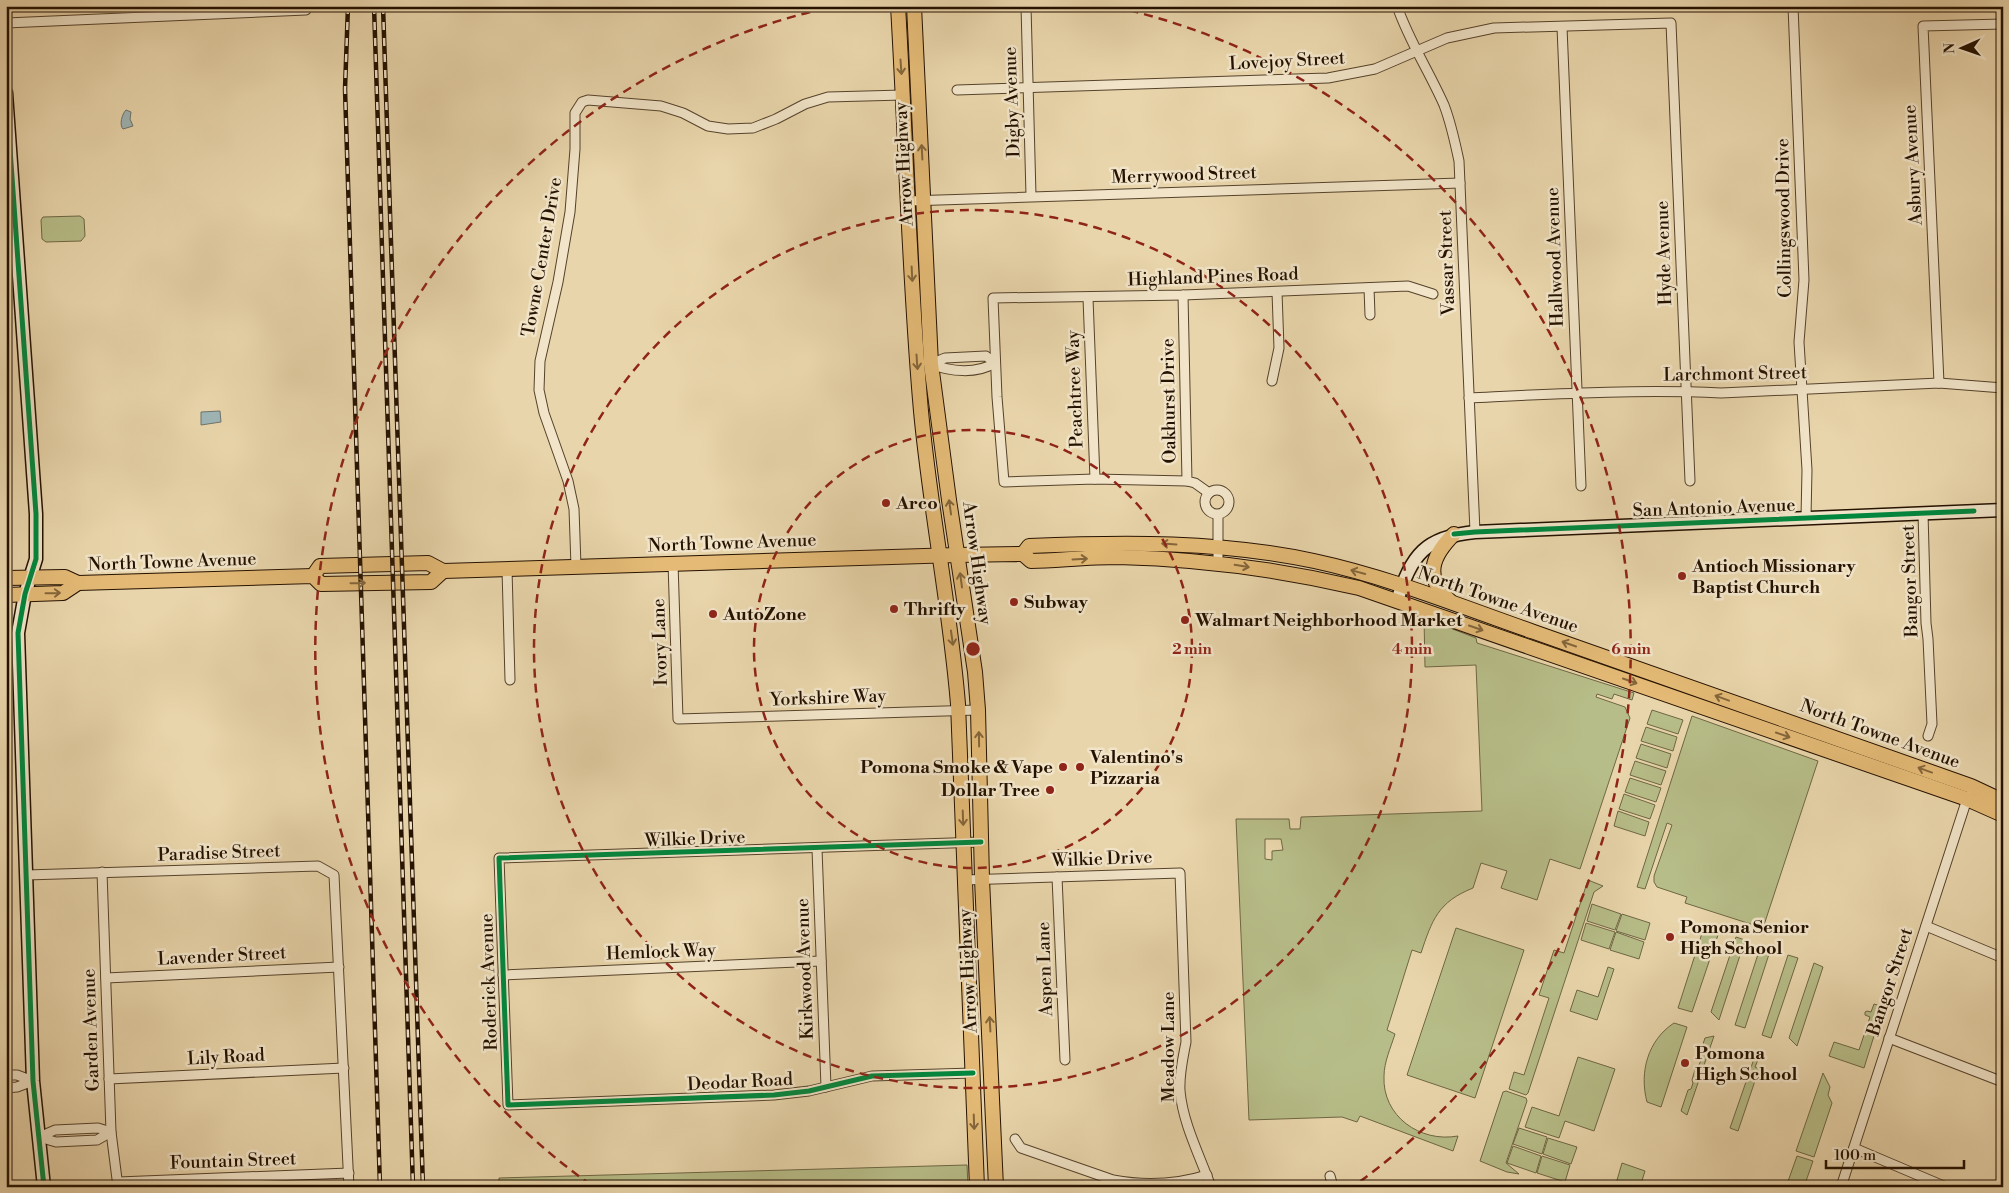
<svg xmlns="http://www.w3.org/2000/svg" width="2009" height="1193" font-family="'Libre Bodoni',serif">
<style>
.green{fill:#b7bd88;stroke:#6e6744;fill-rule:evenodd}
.water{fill:#9eb5b6;stroke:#6d736d}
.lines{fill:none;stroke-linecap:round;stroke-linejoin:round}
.street-casing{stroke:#55422b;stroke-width:11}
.secondary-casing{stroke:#241100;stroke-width:15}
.primary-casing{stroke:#241100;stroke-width:16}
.street{stroke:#f1e4c8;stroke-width:9}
.secondary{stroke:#f1e4c8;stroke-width:12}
.primary{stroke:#e4ba76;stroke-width:14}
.rail-casing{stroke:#241100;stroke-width:4.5}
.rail{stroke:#f1e4c8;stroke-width:2.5;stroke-dasharray:8;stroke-linecap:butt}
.cycleway-casing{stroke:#f1e4c8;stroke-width:8}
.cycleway{stroke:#00873e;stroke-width:5}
.oneway{stroke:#84663b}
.ring{fill:none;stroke:#8f2418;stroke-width:2.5;stroke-dasharray:9 6}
.poi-dot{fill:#8f2418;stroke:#f1e4c8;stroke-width:2}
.labels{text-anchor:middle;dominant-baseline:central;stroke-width:5;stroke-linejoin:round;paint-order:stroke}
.street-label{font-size:18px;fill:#241100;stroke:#f1e4c8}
.poi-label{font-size:18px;font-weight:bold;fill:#241100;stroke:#f1e4c8;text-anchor:start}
.centre{fill:#8f2418;stroke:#f1e4c8;stroke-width:2.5}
.ring-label{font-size:15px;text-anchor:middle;font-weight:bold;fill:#8f2418;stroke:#f1e4c8;stroke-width:5;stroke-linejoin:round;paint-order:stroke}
</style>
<rect width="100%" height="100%" fill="#e9d5ab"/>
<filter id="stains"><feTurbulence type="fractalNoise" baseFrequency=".004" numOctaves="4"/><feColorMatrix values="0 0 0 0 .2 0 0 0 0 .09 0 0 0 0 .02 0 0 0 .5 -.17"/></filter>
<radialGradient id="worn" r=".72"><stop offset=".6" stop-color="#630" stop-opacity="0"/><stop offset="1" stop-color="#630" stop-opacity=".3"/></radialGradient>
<g class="green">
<path d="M80,216L84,219L85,236L81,241L46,242L42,239L41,220L43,217Z"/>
<path d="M1424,618L1476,638L1477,643L1634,693L1632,700L1614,694L1612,699L1597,694L1596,697L1625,707L1630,718L1580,869L1550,859L1537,900L1501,888L1507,871L1481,863L1473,888C1438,902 1432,920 1421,953L1412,950L1387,1030L1395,1034C1391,1047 1384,1062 1384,1076C1382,1116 1420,1143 1458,1136L1453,1151L1360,1116L1357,1122L1342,1117L1249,1120L1236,819H1289L1290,829H1300L1301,817L1482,811L1476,665L1425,667ZM1265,839H1281L1283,850L1272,851V860L1265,859Z"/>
<path d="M1652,710L1683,720L1678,734L1647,724Z"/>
<path d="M1692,716L1818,761L1763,928L1685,903L1687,897L1657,887L1654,882V876L1672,825L1667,823L1645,889L1637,887Z"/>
<path d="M1646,727L1677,737L1673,751L1641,741Z"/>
<path d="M1641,744L1671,754L1667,768L1636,758Z"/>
<path d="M1635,761L1666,771L1661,785L1630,775Z"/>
<path d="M1630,778L1661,788L1656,802L1625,792Z"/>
<path d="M1624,794L1655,805L1650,819L1619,809Z"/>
<path d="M1618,811L1649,822L1645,836L1614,826Z"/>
<path d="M1588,880L1603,886L1594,892L1528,1093L1526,1095L1509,1089L1514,1072L1524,1075L1549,998L1539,995L1554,950L1564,953Z"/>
<path d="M1592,904L1621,914L1615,930L1587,921Z"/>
<path d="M1622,914L1650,923L1645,940L1616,931Z"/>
<path d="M1586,923L1615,932L1609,949L1581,940Z"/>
<path d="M1704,927L1719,932L1692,1012L1678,1008Z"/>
<path d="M1456,928L1524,950L1475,1098L1407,1075Z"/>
<path d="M1616,932L1644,942L1639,959L1610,950Z"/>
<path d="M1736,937L1745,940L1719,1020L1711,1012Z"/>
<path d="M1761,945L1771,948L1745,1028L1735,1025Z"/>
<path d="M1788,955L1798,958L1771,1038L1762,1035Z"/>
<path d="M1814,963L1823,967L1797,1046L1789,1038Z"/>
<path d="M1608,967L1614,969L1597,1020L1570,1011L1577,990L1598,997Z"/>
<path d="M1874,1004L1883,1007L1864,1068L1829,1056L1834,1042L1859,1050L1870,1017L1865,1015V1012L1867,1011L1871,1012Z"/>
<path d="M1674,1023L1687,1027L1661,1107L1647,1102C1639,1072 1648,1040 1674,1023Z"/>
<path d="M1714,1036L1687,1115L1681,1111L1688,1090L1691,1089L1693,1083L1692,1080L1696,1066L1699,1065L1701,1060L1699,1056L1705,1038Z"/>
<path d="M1756,1053L1760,1055L1755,1067L1759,1069L1738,1131L1730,1128Z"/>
<path d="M1578,1057L1615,1069L1594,1131L1565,1121L1559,1138L1525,1127L1532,1107L1559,1116Z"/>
<path d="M1823,1073L1830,1087L1828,1095L1832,1103L1814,1157L1796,1151Z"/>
<path d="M1506,1091L1526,1098L1527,1101L1506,1163L1519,1174L1507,1172L1480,1161L1503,1092Z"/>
<path d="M1519,1128L1547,1137L1542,1154L1513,1144Z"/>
<path d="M1548,1138L1577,1147L1571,1164L1543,1154Z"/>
<path d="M1513,1146L1541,1156L1536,1173L1507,1163Z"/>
<path d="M1542,1156L1570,1165L1565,1182L1537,1173Z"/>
<path d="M1797,1156L1813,1161L1804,1187H1786Z"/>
<path d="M1622,1163L1645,1171L1640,1187H1615Z"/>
<path d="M967,1165L968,1187H499V1178Z"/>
</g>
<g class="water">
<path d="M126,110L131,112L130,119L133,126L123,129C119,125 122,114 126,110Z"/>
<path d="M220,411L221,422L201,425V412Z"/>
</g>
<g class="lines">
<defs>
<g id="street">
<path d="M1026,6L1031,196"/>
<path d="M1397,6C1409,41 1429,71 1444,105C1451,123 1455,142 1459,161L1475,532"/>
<path d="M1793,6L1804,280L1799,342L1807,470L1806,518"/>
<path d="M6,23L306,10"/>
<path d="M1562,27L1581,486"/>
<path d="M957,90L1328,78L1375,69L1447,38L1494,28L1671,23L1690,481"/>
<path d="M908,201L1460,183"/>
<path d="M1369,288L1370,315"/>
<path d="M1183,295L1187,481L1195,483L1209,493"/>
<path d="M1088,298L1095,479"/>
<path d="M986,356L995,363C977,374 950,372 931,364L945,358Z"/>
<path d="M1272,381L1279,348L1277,292"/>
<path d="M1939,383L1923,26L2003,24"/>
<path d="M1469,398C1553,394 1637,389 1721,393L1939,383L2003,388"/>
<path d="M1187,481L1095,479L1004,482L997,397L993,298L1183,295L1408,286L1433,294"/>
<circle cx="1217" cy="502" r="12"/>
<path d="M1923,513L1926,623L1928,639L1932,724L1928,736"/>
<path d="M1218,515V562"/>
<path d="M673,563L678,719L978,710"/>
<path d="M576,566L574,509L568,481L544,413L539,390L540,361L558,282L570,212L575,149V113L582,102L588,100L661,106L683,113L708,126L728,129L753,128L776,119L805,104L828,97L903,95"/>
<path d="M507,569L510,680"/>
<path d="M817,849L826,1087"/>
<path d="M102,872L111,1132L118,1187"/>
<path d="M26,875L318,866L334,875L349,1187"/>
<path d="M1057,877L1065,1060"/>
<path d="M964,880L1180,873L1186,1042C1183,1058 1179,1074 1180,1091C1183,1124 1200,1156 1211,1187"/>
<path d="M1926,926L2003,958"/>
<path d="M503,975L821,961"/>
<path d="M106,978L339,967"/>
<path d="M1889,1038L2003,1082"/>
<path d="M973,1073L872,1076L809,1091L774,1095L508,1105L499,858L981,842"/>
<path d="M6,1075H17L33,1081"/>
<path d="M109,1079L344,1068"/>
<path d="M6,1088L17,1087L33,1081"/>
<path d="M98,1128L111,1132L97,1140L56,1142L39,1137L55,1130Z"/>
<path d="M1015,1139L1021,1148L1113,1180C1145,1186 1175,1185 1207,1175"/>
<path d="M1854,1148L1946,1187"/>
<path d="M1330,1176L1333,1187"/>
<path d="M118,1182L349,1173"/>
<path d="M1841,1187L1968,796"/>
</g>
<g id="secondary">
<path d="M6,93L36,514V559L25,594L18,633L33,1081L44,1187"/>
<path d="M1397,601C1412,554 1425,537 1475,532L2003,510"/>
</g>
<g id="primary">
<path d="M898,6C906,141 909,276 921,411C930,509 950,606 958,704L977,1187"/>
<path d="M914,6L931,364L949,500L975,672L978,710L982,879L996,1187"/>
<path d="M1023,554L1029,546C1125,542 1220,541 1314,561C1389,577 1462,607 1534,632C1680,682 1825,735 1971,786L2003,801"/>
<path d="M313,576L320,566L428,563L443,571L957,555L1023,554L1031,561C1060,560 1090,557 1118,557C1202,559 1278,569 1359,588L1967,799L2003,815"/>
<path d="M6,578L65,577L78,583"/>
<path d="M6,595L63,593L78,583L313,576L321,584L431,582L443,571"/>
<path d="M1450,601C1423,577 1432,556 1454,534"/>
</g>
</defs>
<use href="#street" class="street-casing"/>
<use href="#secondary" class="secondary-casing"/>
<use href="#primary" class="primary-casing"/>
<use href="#street" class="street"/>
<use href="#secondary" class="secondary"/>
<use href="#primary" class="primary"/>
<defs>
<g id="rail">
<path d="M348,6L345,89L380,1187"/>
<path d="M374,6L413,1187"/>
<path d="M383,6L423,1187"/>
</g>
</defs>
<use href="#rail" class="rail-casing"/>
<use href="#rail" class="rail"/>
<defs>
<g id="cycleway">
<path d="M6,93L36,514V559L25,594L18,633L33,1081L44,1187"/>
<path d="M1454,534L1475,532L1974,511"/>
<path d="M973,1073L872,1076L809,1091L774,1095L508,1105L499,858L981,842"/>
</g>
</defs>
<use href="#cycleway" class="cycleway-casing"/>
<use href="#cycleway" class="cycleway"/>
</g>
<defs><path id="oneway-shaft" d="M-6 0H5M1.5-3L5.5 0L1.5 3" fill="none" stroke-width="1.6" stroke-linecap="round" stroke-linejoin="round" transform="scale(1.25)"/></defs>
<g class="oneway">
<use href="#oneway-shaft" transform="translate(901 67) rotate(86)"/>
<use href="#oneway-shaft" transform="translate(922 152) rotate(-93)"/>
<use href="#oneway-shaft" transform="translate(912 274) rotate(87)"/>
<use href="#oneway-shaft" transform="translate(917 362) rotate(86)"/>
<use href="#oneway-shaft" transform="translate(950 507) rotate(-98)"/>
<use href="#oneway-shaft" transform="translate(1169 544) rotate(-176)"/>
<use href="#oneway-shaft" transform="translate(1080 559) rotate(-3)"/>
<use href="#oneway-shaft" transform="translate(1242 566) rotate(9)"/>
<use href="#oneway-shaft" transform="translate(1358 572) rotate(-165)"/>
<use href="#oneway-shaft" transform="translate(961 580) rotate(-98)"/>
<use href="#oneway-shaft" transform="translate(358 583) rotate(-1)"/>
<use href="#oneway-shaft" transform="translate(53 593) rotate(-1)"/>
<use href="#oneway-shaft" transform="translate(1476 628) rotate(19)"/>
<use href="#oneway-shaft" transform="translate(952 638) rotate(82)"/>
<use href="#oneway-shaft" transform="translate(1569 644) rotate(-161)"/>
<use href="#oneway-shaft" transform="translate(1630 681) rotate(19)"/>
<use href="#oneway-shaft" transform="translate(1722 698) rotate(-160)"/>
<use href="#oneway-shaft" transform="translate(1783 735) rotate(19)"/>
<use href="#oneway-shaft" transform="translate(979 739) rotate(-91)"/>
<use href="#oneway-shaft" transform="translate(1925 770) rotate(-160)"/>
<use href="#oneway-shaft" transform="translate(963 818) rotate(88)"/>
<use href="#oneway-shaft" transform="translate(990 1024) rotate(-93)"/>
<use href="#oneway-shaft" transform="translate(974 1122) rotate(88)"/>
</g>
<g class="ring">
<circle cx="973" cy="649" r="219"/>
<circle cx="973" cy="649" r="439"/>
<path d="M591 1185A658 658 0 0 1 831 7M1115 7A658 658 0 0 1 1355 1185"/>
</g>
<g class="poi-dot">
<circle cx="886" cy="503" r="5"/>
<circle cx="1682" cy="576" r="5"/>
<circle cx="1014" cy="602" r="5"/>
<circle cx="894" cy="609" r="5"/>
<circle cx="713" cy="614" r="5"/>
<circle cx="1185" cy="620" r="5"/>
<circle cx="1063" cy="767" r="5"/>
<circle cx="1080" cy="767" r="5"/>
<circle cx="1050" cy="790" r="5"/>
<circle cx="1670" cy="937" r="5"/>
<circle cx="1685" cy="1063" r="5"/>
</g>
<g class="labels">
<g class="street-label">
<text transform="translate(1287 61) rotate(-3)">Lovejoy Street</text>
<text transform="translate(1012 102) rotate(-92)">Digby Avenue</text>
<text transform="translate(904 164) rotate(-93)">Arrow Highway</text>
<text transform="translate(1913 165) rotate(-93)">Asbury Avenue</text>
<text transform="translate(1184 175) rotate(-2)">Merrywood Street</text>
<text transform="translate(1784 218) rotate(-91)">Collingswood Drive</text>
<text transform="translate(1664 253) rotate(-92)">Hyde Avenue</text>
<text transform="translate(542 257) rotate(-80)">Towne Center Drive</text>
<text transform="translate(1555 257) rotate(-92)">Hallwood Avenue</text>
<text transform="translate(1447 263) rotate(-92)">Vassar Street</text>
<text transform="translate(1213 277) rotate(-2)">Highland Pines Road</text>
<text transform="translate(1735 374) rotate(-1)">Larchmont Street</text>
<text transform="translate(1075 389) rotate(-92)">Peachtree Way</text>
<text transform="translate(1169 401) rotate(-91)">Oakhurst Drive</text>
<text transform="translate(1714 508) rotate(-2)">San Antonio Avenue</text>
<text transform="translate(732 543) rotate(-2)">North Towne Avenue</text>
<text transform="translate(172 562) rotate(-2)">North Towne Avenue</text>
<text transform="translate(977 563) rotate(82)">Arrow Highway</text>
<text transform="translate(1910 581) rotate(-92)">Bangor Street</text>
<text transform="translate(1498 600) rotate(19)">North Towne Avenue</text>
<text transform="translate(660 642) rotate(-92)">Ivory Lane</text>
<text transform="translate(828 698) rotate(-2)">Yorkshire Way</text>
<text transform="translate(1880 734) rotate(20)">North Towne Avenue</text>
<text transform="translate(695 839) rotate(-2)">Wilkie Drive</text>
<text transform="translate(219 853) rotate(-2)">Paradise Street</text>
<text transform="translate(1102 859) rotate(-2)">Wilkie Drive</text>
<text transform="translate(661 952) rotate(-2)">Hemlock Way</text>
<text transform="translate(222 956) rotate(-3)">Lavender Street</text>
<text transform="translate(805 969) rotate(-92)">Kirkwood Avenue</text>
<text transform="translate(1045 969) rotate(-92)">Aspen Lane</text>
<text transform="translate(968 971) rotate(-93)">Arrow Highway</text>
<text transform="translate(489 982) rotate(-92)">Roderick Avenue</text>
<text transform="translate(1890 982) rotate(-72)">Bangor Street</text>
<text transform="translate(91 1030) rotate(-92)">Garden Avenue</text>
<text transform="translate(1168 1047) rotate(-90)">Meadow Lane</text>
<text transform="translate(226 1057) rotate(-3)">Lily Road</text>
<text transform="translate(740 1082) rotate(-3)">Deodar Road</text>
<text transform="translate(233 1161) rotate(-2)">Fountain Street</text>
</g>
<g class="poi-label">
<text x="896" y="503">Arco</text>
<text x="1692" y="566">Antioch Missionary<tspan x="1692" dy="21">Baptist Church</tspan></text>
<text x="1024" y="602">Subway</text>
<text x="904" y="609">Thrifty</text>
<text x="723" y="614">AutoZone</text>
<text x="1195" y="620">Walmart Neighborhood Market</text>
<text x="1090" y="757">Valentino's<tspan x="1090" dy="21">Pizzaria</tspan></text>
<text x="1053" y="767" text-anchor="end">Pomona Smoke &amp; Vape</text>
<text x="1040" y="790" text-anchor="end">Dollar Tree</text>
<text x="1680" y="927">Pomona Senior<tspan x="1680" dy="21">High School</tspan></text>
<text x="1695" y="1053">Pomona<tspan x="1695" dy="21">High School</tspan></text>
</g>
</g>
<circle cx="973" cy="649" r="8" class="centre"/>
<g class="ring-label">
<text x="1192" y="654">2 min</text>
<text x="1412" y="654">4 min</text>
<text x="1631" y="654">6 min</text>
</g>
<rect width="2009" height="1193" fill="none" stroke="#e9d5ab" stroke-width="25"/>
<rect x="8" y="8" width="1994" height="1178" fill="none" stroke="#241100" stroke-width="2.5"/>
<rect x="12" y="12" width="1984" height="1168" fill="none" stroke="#241100"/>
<g transform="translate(1962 48) rotate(268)" stroke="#f1e4c8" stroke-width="4" paint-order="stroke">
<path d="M0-4L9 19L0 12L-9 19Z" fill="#241100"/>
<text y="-8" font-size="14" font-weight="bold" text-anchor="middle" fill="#241100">N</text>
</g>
<path d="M1826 1160v8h138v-8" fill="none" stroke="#241100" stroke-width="2.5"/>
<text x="1834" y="1160" font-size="15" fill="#241100" stroke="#f1e4c8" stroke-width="4" paint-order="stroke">100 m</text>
<rect width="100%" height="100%" filter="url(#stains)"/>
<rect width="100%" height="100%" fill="url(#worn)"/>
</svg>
